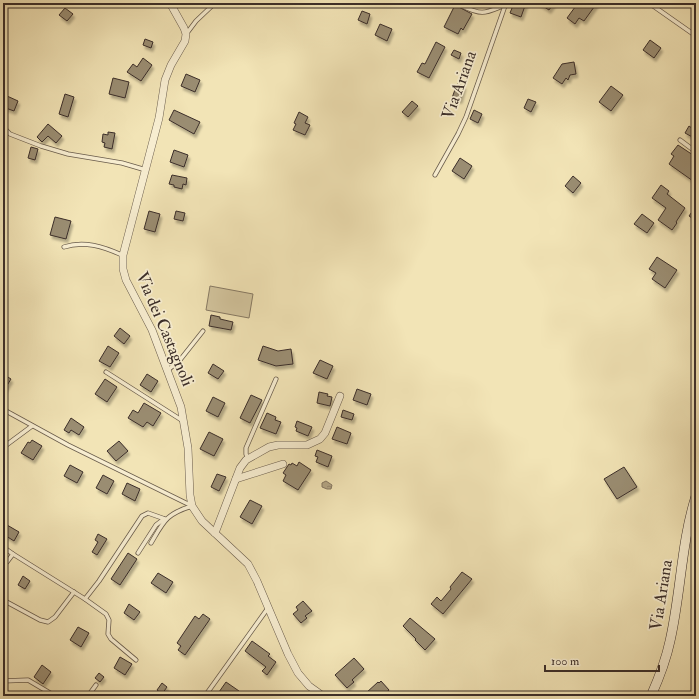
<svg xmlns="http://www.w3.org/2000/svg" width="699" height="699" font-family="'IM FELL Double Pica',serif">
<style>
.pitch{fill:#d3c59e;stroke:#877a64}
.water{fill:url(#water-ripples);stroke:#847661}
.building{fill:#9a8d72;stroke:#3b2e29;filter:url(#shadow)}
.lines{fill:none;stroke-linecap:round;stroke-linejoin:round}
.service-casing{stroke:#695c4c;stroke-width:5}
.minor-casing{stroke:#695c4c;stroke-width:8}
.secondary-casing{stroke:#3b2e29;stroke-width:10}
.service{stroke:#f7edd0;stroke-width:3.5}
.minor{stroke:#f7edd0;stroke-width:7}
.secondary{stroke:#f7edd0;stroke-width:9}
.labels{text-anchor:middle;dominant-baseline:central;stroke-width:3.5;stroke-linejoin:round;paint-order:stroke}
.street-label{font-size:17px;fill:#3b2e29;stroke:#f7edd0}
</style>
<defs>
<pattern id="water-ripples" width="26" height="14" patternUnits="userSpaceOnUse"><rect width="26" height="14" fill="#b4a686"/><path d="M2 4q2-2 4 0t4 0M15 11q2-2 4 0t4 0" fill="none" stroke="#94886e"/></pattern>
<filter id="shadow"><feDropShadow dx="2" dy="3.5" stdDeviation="1" flood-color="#0004"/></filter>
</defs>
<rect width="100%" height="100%" fill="#f2e4b6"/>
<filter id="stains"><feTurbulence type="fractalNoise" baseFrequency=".005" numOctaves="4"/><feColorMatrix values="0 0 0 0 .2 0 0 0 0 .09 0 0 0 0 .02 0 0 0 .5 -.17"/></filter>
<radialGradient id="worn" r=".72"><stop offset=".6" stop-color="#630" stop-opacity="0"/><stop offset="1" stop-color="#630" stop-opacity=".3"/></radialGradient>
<path class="pitch" d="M210,286L253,294L249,318L206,310Z"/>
<path class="water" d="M326,481L332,485L331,489H327L322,487V483Z"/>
<g class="building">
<path d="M514,3H526L521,17L510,13Z"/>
<path d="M538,3H554L549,10Z"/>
<path d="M578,3H597L584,21L579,18L575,24L567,18Z"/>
<path d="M455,5L472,14L463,30L461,28L458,34L444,27Z"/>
<path d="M65,8L73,14L67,21L59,15Z"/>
<path d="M362,11L370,14L367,24L358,20Z"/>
<path d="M380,24L392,29L387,41L375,35Z"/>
<path d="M145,39L153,42L151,48L143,45Z"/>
<path d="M650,40L661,48L654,58L643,50Z"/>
<path d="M436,42L445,47L429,78L417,72L422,63L425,64Z"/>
<path d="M454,50L461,53L459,59L451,55Z"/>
<path d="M143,58L152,65L141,81L127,72L133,64L137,67Z"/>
<path d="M574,62L576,74L570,75L568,80L566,78L562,84L553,78L562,64Z"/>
<path d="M186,74L200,80L195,92L181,86Z"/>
<path d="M113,78L129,82L125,98L109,94Z"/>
<path d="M457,84L464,86L460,100L452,98Z"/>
<path d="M611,86L623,95L611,111L599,102Z"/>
<path d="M65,94L74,97L68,117L59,114Z"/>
<path d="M7,96L18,101L14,111L3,107Z"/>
<path d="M528,99L536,102L531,112L524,108Z"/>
<path d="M412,101L418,106L408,117L402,112Z"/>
<path d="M174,110L200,122L194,134L169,120Z"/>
<path d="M474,110L482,114L478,123L470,119Z"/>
<path d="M299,112L308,117L305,123L310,125L305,135L293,130L296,124L294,123Z"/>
<path d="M48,124L62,136L56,143L48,136L42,142L37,137Z"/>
<path d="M689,126L696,131V139L685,133Z"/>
<path d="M108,132L115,133L112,149L104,147L105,143L102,142L103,134L108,135Z"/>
<path d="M678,145L696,157V176L693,181L669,164L674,156L671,154Z"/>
<path d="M31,147L38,149L35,160L28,158Z"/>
<path d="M174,150L188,155L184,167L170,162Z"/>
<path d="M460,158L472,166L464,179L452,171Z"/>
<path d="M172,175L187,178L186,185L183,184L182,189L174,187V185L169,184Z"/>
<path d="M573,176L581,183L573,193L565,186Z"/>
<path d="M661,185L669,191L667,194L685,208L676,222L677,223L672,230L658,220L666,208L652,198Z"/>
<path d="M696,206V221L689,216Z"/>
<path d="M149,211L160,214L155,232L144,229Z"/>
<path d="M176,211L185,213L183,221L174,219Z"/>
<path d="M642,214L654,223L647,233L634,224Z"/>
<path d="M55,217L71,221L66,239L50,235Z"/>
<path d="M657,257L677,270L665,288L652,279L656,273L649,269Z"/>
<path d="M211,315L220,317V319L233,322L231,330L209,326Z"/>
<path d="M120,328L130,336L124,344L114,336Z"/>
<path d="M108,346L119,353L110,367L99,361Z"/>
<path d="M263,346L278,351L291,349L293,364L276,366L258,360Z"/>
<path d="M320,360L333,366L327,379L313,373Z"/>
<path d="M213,364L224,371L218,379L208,373Z"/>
<path d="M3,374L11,379L3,392Z"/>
<path d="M147,374L158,381L151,392L140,385Z"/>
<path d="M105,379L117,387L107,402L95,394Z"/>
<path d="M357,389L371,394L367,405L353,400Z"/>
<path d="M319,392L328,394L327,396L332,397L330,406L317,403Z"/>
<path d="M251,395L262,400L250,423L240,418Z"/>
<path d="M213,397L225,403L218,417L206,411Z"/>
<path d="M144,403L161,413L153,426L147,422L143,427L128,418L133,410L138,413Z"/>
<path d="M343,410L354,414L352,420L341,417Z"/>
<path d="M267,413L276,417L275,420L281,422L276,434L260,428Z"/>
<path d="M71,418L84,427L79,435L71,430L69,433L64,430Z"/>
<path d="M297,421L312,427L308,436L296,431L297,428L295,427Z"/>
<path d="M337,427L351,433L347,444L332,439Z"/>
<path d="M209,432L223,439L214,456L200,449Z"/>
<path d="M32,440L42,446L33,460L21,453L28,442L30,443Z"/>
<path d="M119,441L128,451L116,461L107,451Z"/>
<path d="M317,450L332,456L328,467L316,462L318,457L315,456Z"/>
<path d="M299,462L311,470L298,490L283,481L286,475L283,473L289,464L291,465L292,463L297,466Z"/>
<path d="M70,465L83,472L77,483L64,476Z"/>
<path d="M624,467L637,487L617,499L604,479Z"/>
<path d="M217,474L226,477L219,491L211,487Z"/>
<path d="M103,475L114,481L107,494L96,488Z"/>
<path d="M127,483L140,489L135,501L122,494Z"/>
<path d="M250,500L262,506L252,524L240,517Z"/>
<path d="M7,525L19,532L14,541L3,534Z"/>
<path d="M98,534L107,539L97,555L92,552L98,542L95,540Z"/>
<path d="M128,553L137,559L120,585L111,579Z"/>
<path d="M462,572L472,579L443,614L431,604L437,597L441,601L451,589L450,587Z"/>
<path d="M158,573L173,582L166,593L151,583Z"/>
<path d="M23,576L30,581L25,589L18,585Z"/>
<path d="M303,601L312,611L305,616L307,618L301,623L293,614L298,610L296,607Z"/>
<path d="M129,604L140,612L134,620L124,613Z"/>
<path d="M203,614L210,619L185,655L178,650L181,646L177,643L195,616L199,619Z"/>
<path d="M410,618L435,639L425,650L415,640L416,639L403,626Z"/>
<path d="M78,627L89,633L81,647L70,640Z"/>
<path d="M252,641L270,654L268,656L276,662L267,675L262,671L266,667L245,651Z"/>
<path d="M120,657L132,664L125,675L114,668Z"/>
<path d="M354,658L364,669L352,680L354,682L347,688L335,675Z"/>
<path d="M42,665L51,672L43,684L34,677Z"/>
<path d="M99,673L104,677L100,682L95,678Z"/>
<path d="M381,681L389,690L382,696H369L366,693L378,682L379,683Z"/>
<path d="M226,682L239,691L235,696H225L219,692Z"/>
<path d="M162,683L167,687L162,694L157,690Z"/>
</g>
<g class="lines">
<defs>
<g id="service">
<path d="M649,3L696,36"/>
<path d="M462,6C483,16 485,13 505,5"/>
<path d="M187,33L196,21L215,3"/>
<path d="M3,122L6,130L10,134L41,146L68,154L122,163L146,170"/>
<path d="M680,140L696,152"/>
<path d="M435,175L458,134L466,117L506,3"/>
<path d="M64,247C84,240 104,247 122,255"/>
<path d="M168,370L180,360L203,331"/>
<path d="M106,372L183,421"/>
<path d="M6,411L68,445L192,506"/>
<path d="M5,446L32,426"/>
<path d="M248,459L246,454V448L276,379"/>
<path d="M151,543C164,521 166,514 192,506"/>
<path d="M3,547L13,554"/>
<path d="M138,553L156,525L164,519"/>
<path d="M7,562L13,554L85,599L99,581L142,516L148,513L165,519"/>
<path d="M85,599L106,614L109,620L108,634L111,639L136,660"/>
<path d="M3,600L40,620L48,622L55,617L74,592"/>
<path d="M3,681L28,680L55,696"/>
<path d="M88,696L96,685"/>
<path d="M205,696L268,608"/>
</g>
<g id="minor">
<path d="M170,3L184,28L186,34L185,41L171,65L165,80L159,118L123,255V269L126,280L152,330L181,407L188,448L190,495L192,506L202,521L248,564L257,581L288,654L298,673L309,686L323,696"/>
<path d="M236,479L283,464"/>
<path d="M215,533L240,468L246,460L269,447L278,445H307L320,439L325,433L340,396"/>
</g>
<path id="secondary" d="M651,696C659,678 666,660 670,641C681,593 681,543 696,496"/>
</defs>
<use href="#service" class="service-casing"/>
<use href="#minor" class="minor-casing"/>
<use href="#secondary" class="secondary-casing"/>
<use href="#service" class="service"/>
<use href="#minor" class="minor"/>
<use href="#secondary" class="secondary"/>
</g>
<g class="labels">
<g class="street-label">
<text transform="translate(459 85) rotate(-70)">Via Ariana</text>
<text transform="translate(165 329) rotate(67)">Via dei Castagnoli</text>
<text transform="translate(661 595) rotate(-81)">Via Ariana</text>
</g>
</g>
<rect width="699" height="699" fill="none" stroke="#f2e4b6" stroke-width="16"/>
<rect x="4" y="4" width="691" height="691" fill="none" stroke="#3b2e29" stroke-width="2"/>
<rect x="8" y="8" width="683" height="683" fill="none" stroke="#3b2e29"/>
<path d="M545 665v6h114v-6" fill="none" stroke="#3b2e29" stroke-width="2"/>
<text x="551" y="665" font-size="12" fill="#3b2e29" stroke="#f7edd0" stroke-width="3" paint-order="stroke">100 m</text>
<rect width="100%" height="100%" filter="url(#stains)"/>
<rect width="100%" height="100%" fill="url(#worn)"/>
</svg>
